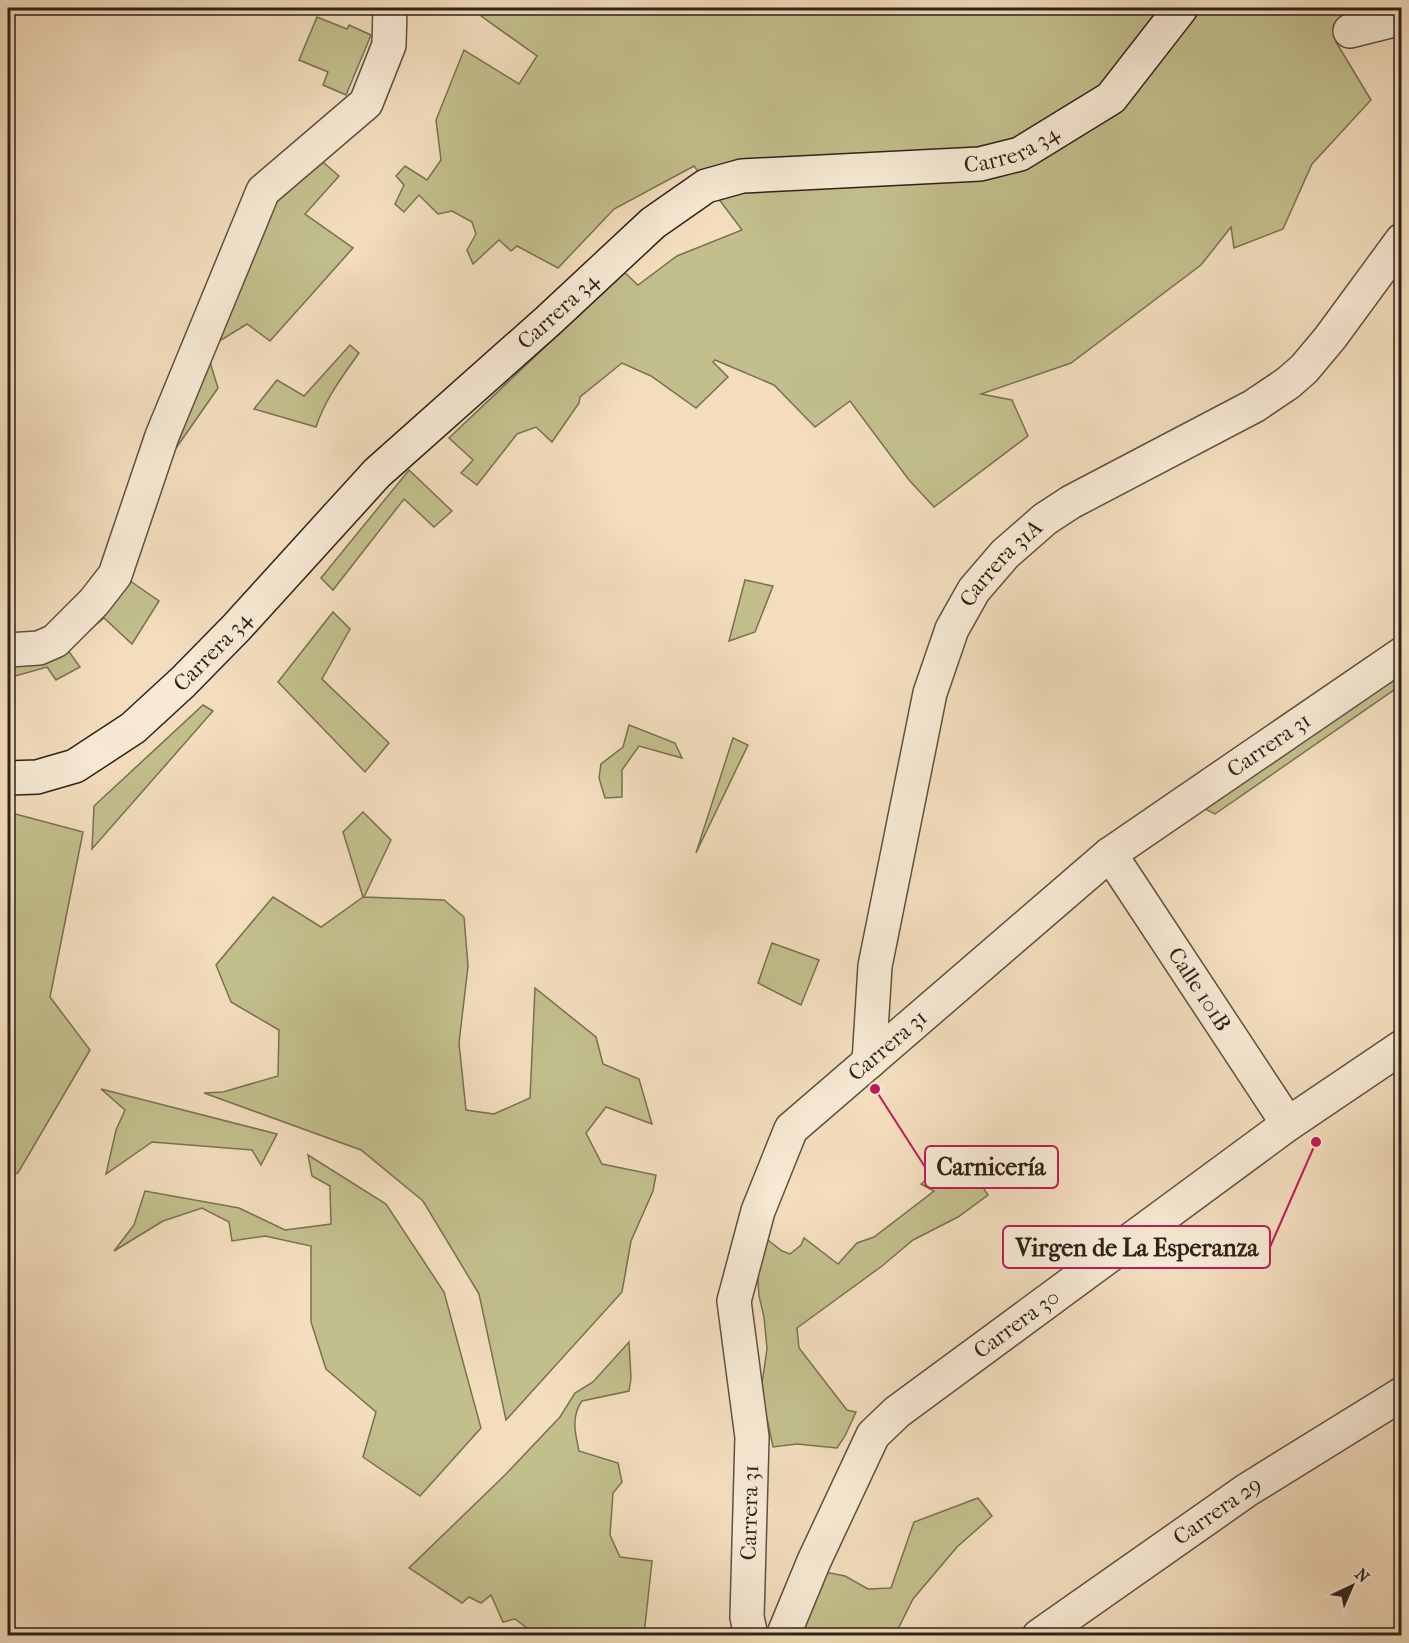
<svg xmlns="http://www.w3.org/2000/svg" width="1409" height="1643" font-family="'IM FELL French Canon',serif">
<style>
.green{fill:#c2bf8c;stroke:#777153;stroke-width:1.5}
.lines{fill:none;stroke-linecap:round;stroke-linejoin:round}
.minor-casing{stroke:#5e5243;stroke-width:36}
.tertiary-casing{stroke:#5e5243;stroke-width:36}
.secondary-casing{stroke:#2c231a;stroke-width:36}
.minor{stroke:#f7e9d4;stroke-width:33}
.tertiary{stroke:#f7e9d4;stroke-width:33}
.secondary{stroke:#f7e9d4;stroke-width:33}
.labels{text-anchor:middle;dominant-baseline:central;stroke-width:4.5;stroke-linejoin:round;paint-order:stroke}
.street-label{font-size:22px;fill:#2c231a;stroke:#f7e9d4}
.leader{fill:none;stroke:#c2185b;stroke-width:2}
.callout-dot{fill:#c2185b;stroke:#f7e9d4;stroke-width:2}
.callout{fill:#f7e9d4;stroke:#c2185b;stroke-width:2}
.callout-label{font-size:24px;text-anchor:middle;font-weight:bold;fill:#2c231a}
</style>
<rect width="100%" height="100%" fill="#f3ddbd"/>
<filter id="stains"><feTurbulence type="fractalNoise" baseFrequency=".00333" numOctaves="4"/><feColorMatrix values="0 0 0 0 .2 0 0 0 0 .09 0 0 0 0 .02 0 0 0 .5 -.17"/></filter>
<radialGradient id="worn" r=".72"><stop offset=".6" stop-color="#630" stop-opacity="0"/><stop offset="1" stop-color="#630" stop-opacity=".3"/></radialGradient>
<g class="green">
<path d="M483,8H1343L1336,42L1371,100L1312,164L1283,229L1234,248L1231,227L1201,265L1071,363L981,394L1012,400L1028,436L934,507L909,480L850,401L815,427L774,385L715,360L713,362L728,377L696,408L651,376L622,363L580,397L579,403L552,442L536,427L517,434L477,485L461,473L473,460L449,438L624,272L638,285L677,256L742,230L694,166L614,209L558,268L517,246L511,251L499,240L473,264L467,250L476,234L472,222L452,211L438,214L419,195L404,212L395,204L404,185L396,176L405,166L427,180L441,160L436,120L464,50L519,84L537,56L481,16Z"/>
<path d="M317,17L347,29L349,25L371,35L346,95L323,85L328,72L299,60Z"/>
<path d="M316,156L339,176L305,214L353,248L270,341L247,324L210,347L274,193Z"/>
<path d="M350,345L359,353C342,377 325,399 316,427L254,409L277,380L304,396Z"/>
<path d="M210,362L218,388L160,471Z"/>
<path d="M409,470L452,511L434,527L404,499L333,590L321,578Z"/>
<path d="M123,576L159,601L132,644L104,618L67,649L80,667L56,680L47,667L8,678V659Z"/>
<path d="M745,580L773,586L755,632L729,641Z"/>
<path d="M333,612L350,629L322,679L389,743L365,772L278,682Z"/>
<path d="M1401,668V685L1215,814L1199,806Z"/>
<path d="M203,705L213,711L92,849L94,806Z"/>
<path d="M629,725L675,743L682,758L639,746L622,770V797L605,798L599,778L601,764L623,747Z"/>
<path d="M733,738L748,745L696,853Z"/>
<path d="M8,812L83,832L50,997L90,1050L18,1173L8,1177Z"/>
<path d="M363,812L391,840L364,897L444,900L464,917L468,966L459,1043L466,1110L494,1114L530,1098L535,988L596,1037L603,1064L639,1079L652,1124L606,1107L586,1133L602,1164L656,1175L653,1191L631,1241L622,1292L506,1420L479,1294L423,1201L361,1150L204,1093L223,1092L278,1076L279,1030L231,1002L216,965L273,897L321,927L363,897L343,832Z"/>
<path d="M772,943L819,960L801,1005L758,983Z"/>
<path d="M101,1089L277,1134L261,1165L252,1150L152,1142L106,1174L116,1130L125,1110Z"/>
<path d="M308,1155L386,1204L444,1292L481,1428L420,1496L363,1457L376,1412L326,1369L311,1322V1246L265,1236L232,1241L229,1222L202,1208L163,1221L114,1251L134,1225L145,1191L239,1208L285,1230L331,1224L330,1186L312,1176Z"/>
<path d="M942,1166L951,1176L972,1171L988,1195L958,1217L913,1240L882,1266L797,1328L799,1348L847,1410L856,1412L845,1436L837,1448L797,1444L773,1447L761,1390L767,1349L764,1317L759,1296L757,1268L764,1237L782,1251L790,1254L801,1245L804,1238L838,1264L857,1243L874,1237L934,1191L921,1184Z"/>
<path d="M629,1342L631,1378L629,1391L582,1401C571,1416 575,1433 579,1451L618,1463L622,1482L613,1493L610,1535L620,1557L652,1561L644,1635H530L527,1628L515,1619L503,1622L491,1595L481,1603L469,1597L462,1603L409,1568L505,1475L560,1417L575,1393L593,1382Z"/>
<path d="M978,1498L992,1516L957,1547L913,1599L895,1635L797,1636L820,1589L825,1572L845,1576L868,1589L891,1588L914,1522Z"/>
</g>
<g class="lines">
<defs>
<g id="minor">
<path d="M1350,31L1402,18"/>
<path d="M8,650L39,648L55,641L94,602L115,575L162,436L263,191L366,103L389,45L390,8"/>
<path id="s1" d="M1110,854L1288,1124"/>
<path id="s2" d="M869,1062L875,966L930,693L952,629L974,590L1005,554L1045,519L1071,502L1254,406L1288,383L1304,369L1330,338L1402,240"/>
<path id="s3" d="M783,1636L814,1561L873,1435L897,1412L1288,1124L1402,1047"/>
<path id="s4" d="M1039,1636L1247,1490L1402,1394"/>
</g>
<g id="tertiary">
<path id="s5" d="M751,1636L747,1617L752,1437L734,1301L758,1211L791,1129L1110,854L1402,654"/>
</g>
<g id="secondary">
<path id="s6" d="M8,778L37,777L75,766L133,728L183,682L236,628L377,473L549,320L653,223L706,186L742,176L980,164L1020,154L1111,98L1181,8"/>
</g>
</defs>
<use href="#minor" class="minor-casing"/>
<use href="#tertiary" class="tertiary-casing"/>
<use href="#secondary" class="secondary-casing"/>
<use href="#minor" class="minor"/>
<use href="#tertiary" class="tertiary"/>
<use href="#secondary" class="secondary"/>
</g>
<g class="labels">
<g class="street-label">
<text stroke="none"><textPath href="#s6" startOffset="1238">Carrera 34</textPath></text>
<text stroke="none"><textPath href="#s6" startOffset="734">Carrera 34</textPath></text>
<text stroke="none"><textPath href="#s2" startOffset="525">Carrera 31A</textPath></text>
<text stroke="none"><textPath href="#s6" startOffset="248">Carrera 34</textPath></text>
<text stroke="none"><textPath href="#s5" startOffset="1132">Carrera 31</textPath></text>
<text stroke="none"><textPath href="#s1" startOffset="162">Calle 101B</textPath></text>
<text stroke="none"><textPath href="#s5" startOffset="646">Carrera 31</textPath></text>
<text stroke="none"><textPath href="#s3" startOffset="402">Carrera 30</textPath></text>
<text stroke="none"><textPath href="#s4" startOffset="218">Carrera 29</textPath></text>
<text stroke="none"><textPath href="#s5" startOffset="124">Carrera 31</textPath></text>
</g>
</g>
<path class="leader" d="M875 1089L925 1167M1316 1142L1270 1247"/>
<g class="callout-dot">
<circle cx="875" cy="1089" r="6"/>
<circle cx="1316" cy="1142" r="6"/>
</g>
<g class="callout">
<rect x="925" y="1146" width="133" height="42" rx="6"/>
<rect x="1003" y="1226" width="267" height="42" rx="6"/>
</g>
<g class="callout-label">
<text x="991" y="1175">Carnicería</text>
<text x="1137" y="1256">Virgen de La Esperanza</text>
</g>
<rect width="1409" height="1643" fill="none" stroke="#f3ddbd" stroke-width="30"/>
<rect x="9" y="9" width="1391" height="1625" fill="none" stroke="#2c231a" stroke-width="3"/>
<rect x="15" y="15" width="1379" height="1613" fill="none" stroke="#2c231a" stroke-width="1.5"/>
<g transform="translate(1352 1586) rotate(44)" stroke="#f7e9d4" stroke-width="4.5" paint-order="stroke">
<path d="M0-4.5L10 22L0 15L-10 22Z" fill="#2c231a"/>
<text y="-9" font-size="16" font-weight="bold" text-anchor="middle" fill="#2c231a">N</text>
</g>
<rect width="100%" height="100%" filter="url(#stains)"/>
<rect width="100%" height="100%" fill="url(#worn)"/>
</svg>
